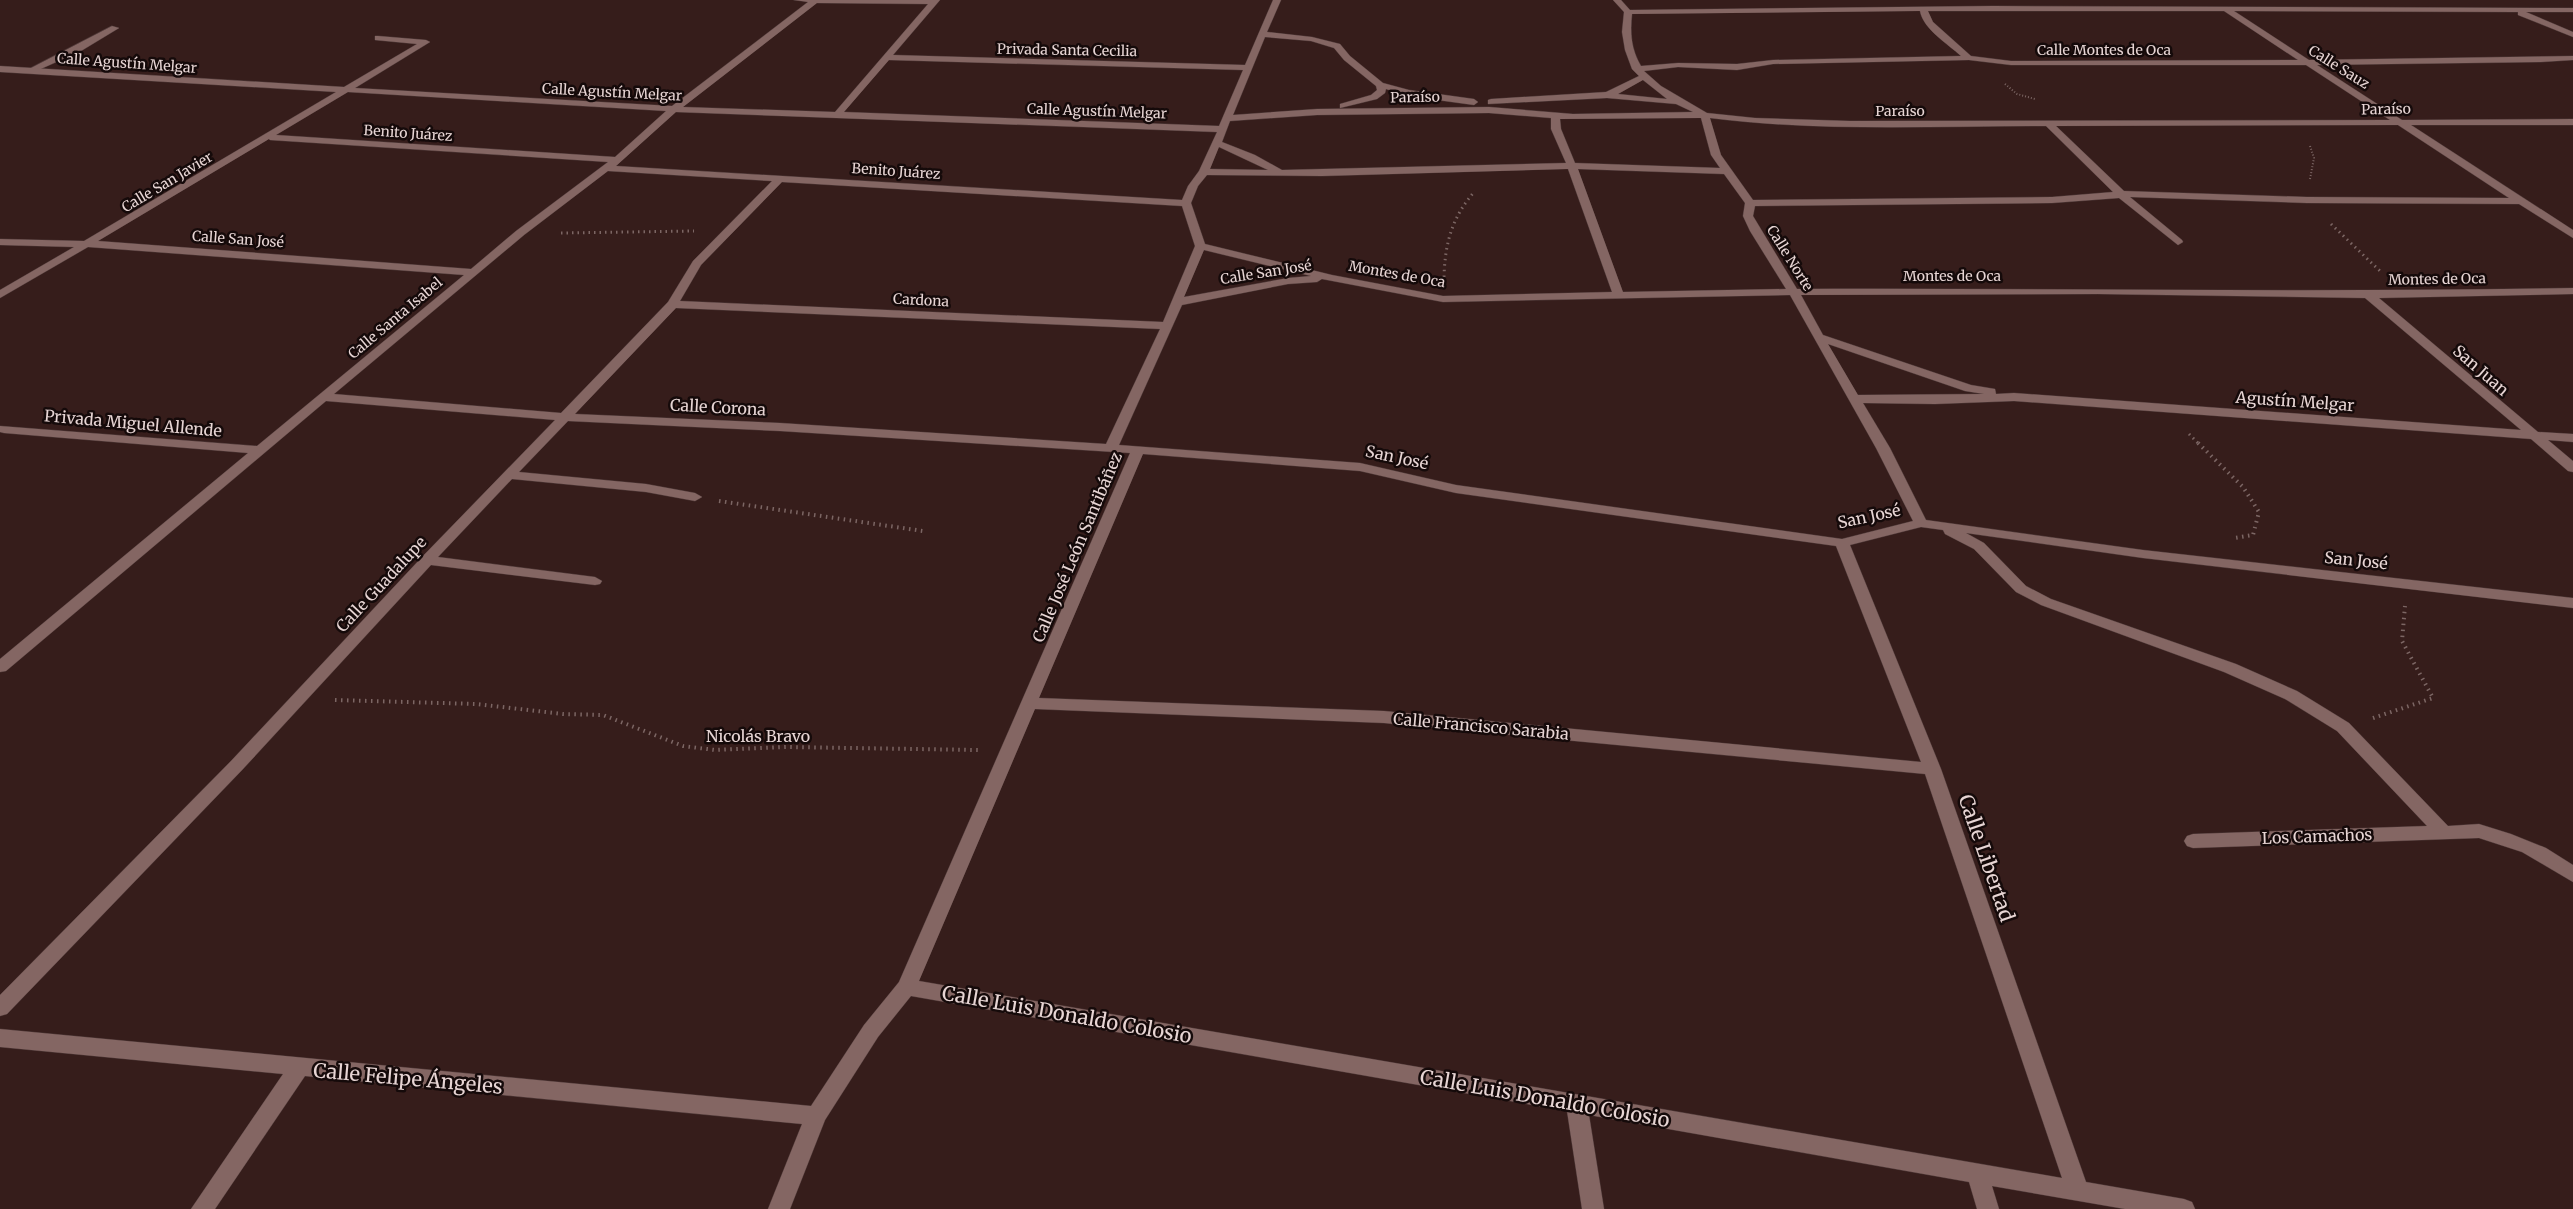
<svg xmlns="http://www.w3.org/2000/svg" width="2573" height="1209" font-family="Merriweather,serif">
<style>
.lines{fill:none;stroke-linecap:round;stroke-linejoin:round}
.service-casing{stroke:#4d3837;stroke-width:1}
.minor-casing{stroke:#4d3837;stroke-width:1}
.path-far2{stroke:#7c6664;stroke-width:2;stroke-dasharray:1 2;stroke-linecap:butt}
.path-far1{stroke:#7c6664;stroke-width:3;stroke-dasharray:1.5 4;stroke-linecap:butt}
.path{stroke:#7c6664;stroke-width:4;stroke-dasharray:1.5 4.5;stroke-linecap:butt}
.service{fill:#846663;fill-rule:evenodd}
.minor{fill:#846663;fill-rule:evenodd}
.labels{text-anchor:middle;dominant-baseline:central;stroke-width:5;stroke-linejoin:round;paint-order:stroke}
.far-street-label{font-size:14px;fill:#e7d5d4;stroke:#150a0a}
.street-label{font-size:16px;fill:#e7d5d4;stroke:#150a0a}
.near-street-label{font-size:20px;fill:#e7d5d4;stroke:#150a0a}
</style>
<rect width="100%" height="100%" fill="#361d1b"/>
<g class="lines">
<defs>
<path id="service" d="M112,26L119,28L81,51L34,72L27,70Z"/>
<path id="minor" d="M794,0H940L893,55L1245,65L1273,0H1281L1267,32L1312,37L1340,44L1350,56L1383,83L1409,90L1474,99L1478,102L1474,105L1408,96L1386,89L1385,93L1377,99L1340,108V104L1371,95L1377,90L1376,86L1344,60L1334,48L1311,41L1265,37L1233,115L1317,109L1489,107L1573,114L1693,112L1676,104L1607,98L1488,104V100L1491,99L1606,92L1639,76L1632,69L1625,50L1622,32L1624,12L1613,0H1621L1630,10L1993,6L2573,8V12H2526L2573,32V37L2518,15V12L2234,11L2309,60L2573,56V60L2541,62L2317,65L2402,120L2573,119V125H2411L2573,230V238L2519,204L2307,203L2130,197L2182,240L2183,242L2178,245L2119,198L2052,203L1755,206L1753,216L1797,289C2056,288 2314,293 2573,288V294L2379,298L2538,432L2573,434V442L2548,440L2573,461V472L2568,471L2531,439L2014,401L1935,404L1863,403L1890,448L1926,520L2143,550L2573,598V608L2143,558L1966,533L1984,543L2026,586L2051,599L2236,664L2297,691L2349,723L2448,826L2479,824L2511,834L2546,848L2573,865V882L2522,852L2479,838L2193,848L2187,846L2184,841L2187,836L2193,834L2427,826L2337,731L2285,699L2224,672L2041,605L2016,592L1974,549L1945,534L1943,530L1921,527L1850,545L1941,769L2086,1182L2184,1199L2192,1202L2195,1209H2125L1992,1186L1999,1209H1977L1969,1182L1589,1115L1604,1209H1582L1567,1111L911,996L878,1037L825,1120L790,1209H768L802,1124L305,1076L215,1209H191L283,1074L0,1047V1029L811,1106L864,1025L899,982L1130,453L780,431L568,421L519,472L646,484L695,493L702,497L695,501L646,492L512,479L438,557L595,577L602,581L600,584L595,585L431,565L243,769L7,1014L0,1016V995L231,761L422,557L555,420L326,401L6,671L0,672V659L248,453L4,433L0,432V426L257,446L464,275L88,247L0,298V290L74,247L0,245V239L84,241L336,92L0,72V66L344,87L417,44L375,40V36H378L426,40L430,42L355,88L672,106L808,2ZM817,3L928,4L835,112L683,107ZM1920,11C1923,29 1948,44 1961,56L1773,60L1737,64L1678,63L1641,66C1631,49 1630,33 1632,14ZM1928,11H2224L2298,60L2011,61L1971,56L1933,22ZM889,60L1243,70L1219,126L844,112ZM1969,60L2011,65H2306L2390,120L1850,121L1755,118L1707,113L1661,86L1644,71L1678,67L1737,70L1773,64ZM1643,80L1667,99L1618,94ZM348,92L666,111L615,157L276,135ZM676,112L1217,132L1199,171L1188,186L1182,200L616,166ZM1489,113L1551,118V129L1566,163L1282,170L1255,155L1222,142L1230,121L1317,115ZM1701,118L1711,155L1720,168L1575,163L1561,129L1560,119ZM1710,118C1821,132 1935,126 2046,126L2113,192L2052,197L1753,200L1721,155ZM2398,125L2509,198L2307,197L2124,191L2056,126ZM269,139L270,140L608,162L516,231L471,269L98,241ZM1219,147L1268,170L1210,169ZM1568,169L1612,292L1443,296L1332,275L1205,244L1191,203L1198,186L1207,175L1322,176ZM1578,169L1724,174L1745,203L1743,216L1750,231L1786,289L1623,292ZM608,171L772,181L693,261L668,302L561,413L334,394L524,235ZM782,182L1182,206L1195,246L1163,322L680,301L701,265ZM1204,250L1311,276L1288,278L1184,297ZM1322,279L1443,302L1790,295L1876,448L1913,521L1842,539L1456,485L1360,463L1119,445L1182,305L1288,284L1317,282ZM2098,294L2365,298L2521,430L2014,393L1996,394L1995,389L1971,385L1823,335L1801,295ZM676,308L1160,329L1106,444L780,423L575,414ZM1828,344L1965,391L1984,394L1858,395ZM1143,454L1360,471L1456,493L1836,546L1921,762L1384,711L1039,698ZM1035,709L1384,723L1925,774L2062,1178L919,981Z"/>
</defs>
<use href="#service" class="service-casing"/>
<use href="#minor" class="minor-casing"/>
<g class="path-far2">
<path d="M2005,84L2017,94L2035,99"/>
<path d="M2310,146L2314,158L2310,179"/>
</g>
<g class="path-far1">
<path d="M2331,224L2380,271"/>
<path d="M561,233L694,231"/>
<path d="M1444,277C1445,243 1452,217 1475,191"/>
<path d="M2189,434L2199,444"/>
</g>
<g class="path">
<path d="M2198,443L2243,487L2259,512L2253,535L2234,538"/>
<path d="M719,501L923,531"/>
<path d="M335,700L476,704L563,714L603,715L683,746L715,750L787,747L978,750"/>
<path d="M2373,718L2433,698L2402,641L2405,606"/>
</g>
<use href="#service" class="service"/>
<use href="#minor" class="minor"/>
</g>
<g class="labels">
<g class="far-street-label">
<text transform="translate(1067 50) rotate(1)">Privada Santa Cecilia</text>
<text x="2104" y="50">Calle Montes de Oca</text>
<text transform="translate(127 63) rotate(4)">Calle Agustín Melgar</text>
<text transform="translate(2339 67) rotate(32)">Calle Sauz</text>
<text transform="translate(612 92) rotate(3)">Calle Agustín Melgar</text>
<text transform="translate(1415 97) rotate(-1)">Paraíso</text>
<text transform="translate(2386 109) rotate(-1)">Paraíso</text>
<text transform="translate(1097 111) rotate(2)">Calle Agustín Melgar</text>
<text x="1900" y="111">Paraíso</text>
<text transform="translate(408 133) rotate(4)">Benito Juárez</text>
<text transform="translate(896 171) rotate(4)">Benito Juárez</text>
<text transform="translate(167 182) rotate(-31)">Calle San Javier</text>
<text transform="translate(238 239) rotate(4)">Calle San José</text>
<text transform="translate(1790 258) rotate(58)">Calle Norte</text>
<text transform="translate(1266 272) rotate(-9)">Calle San José</text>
<text transform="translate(1397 274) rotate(10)">Montes de Oca</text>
<text x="1952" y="276">Montes de Oca</text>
<text transform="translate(2437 279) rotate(-1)">Montes de Oca</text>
<text transform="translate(921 300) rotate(3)">Cardona</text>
<text transform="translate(395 318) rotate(-40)">Calle Santa Isabel</text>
</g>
<g class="street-label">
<text transform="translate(2481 370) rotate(41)">San Juan</text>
<text transform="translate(2295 401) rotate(4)">Agustín Melgar</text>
<text transform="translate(718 407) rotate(3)">Calle Corona</text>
<text transform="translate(133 423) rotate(5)">Privada Miguel Allende</text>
<text transform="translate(1397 457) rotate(12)">San José</text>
<text transform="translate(1869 516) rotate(-12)">San José</text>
<text transform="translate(1077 547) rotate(-67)">Calle José León Santibáñez</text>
<text transform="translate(2356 560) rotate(6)">San José</text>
<text transform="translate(381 584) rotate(-47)">Calle Guadalupe</text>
<text transform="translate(1481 726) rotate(5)">Calle Francisco Sarabia</text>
<text x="758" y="736">Nicolás Bravo</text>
<text transform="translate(2317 836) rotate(-2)">Los Camachos</text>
</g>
<g class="near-street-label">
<text transform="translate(1987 858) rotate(71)">Calle Libertad</text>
<text transform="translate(1067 1014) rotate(10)">Calle Luis Donaldo Colosio</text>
<text transform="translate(408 1078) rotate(5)">Calle Felipe Ángeles</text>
<text transform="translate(1545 1098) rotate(10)">Calle Luis Donaldo Colosio</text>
</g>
</g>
</svg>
